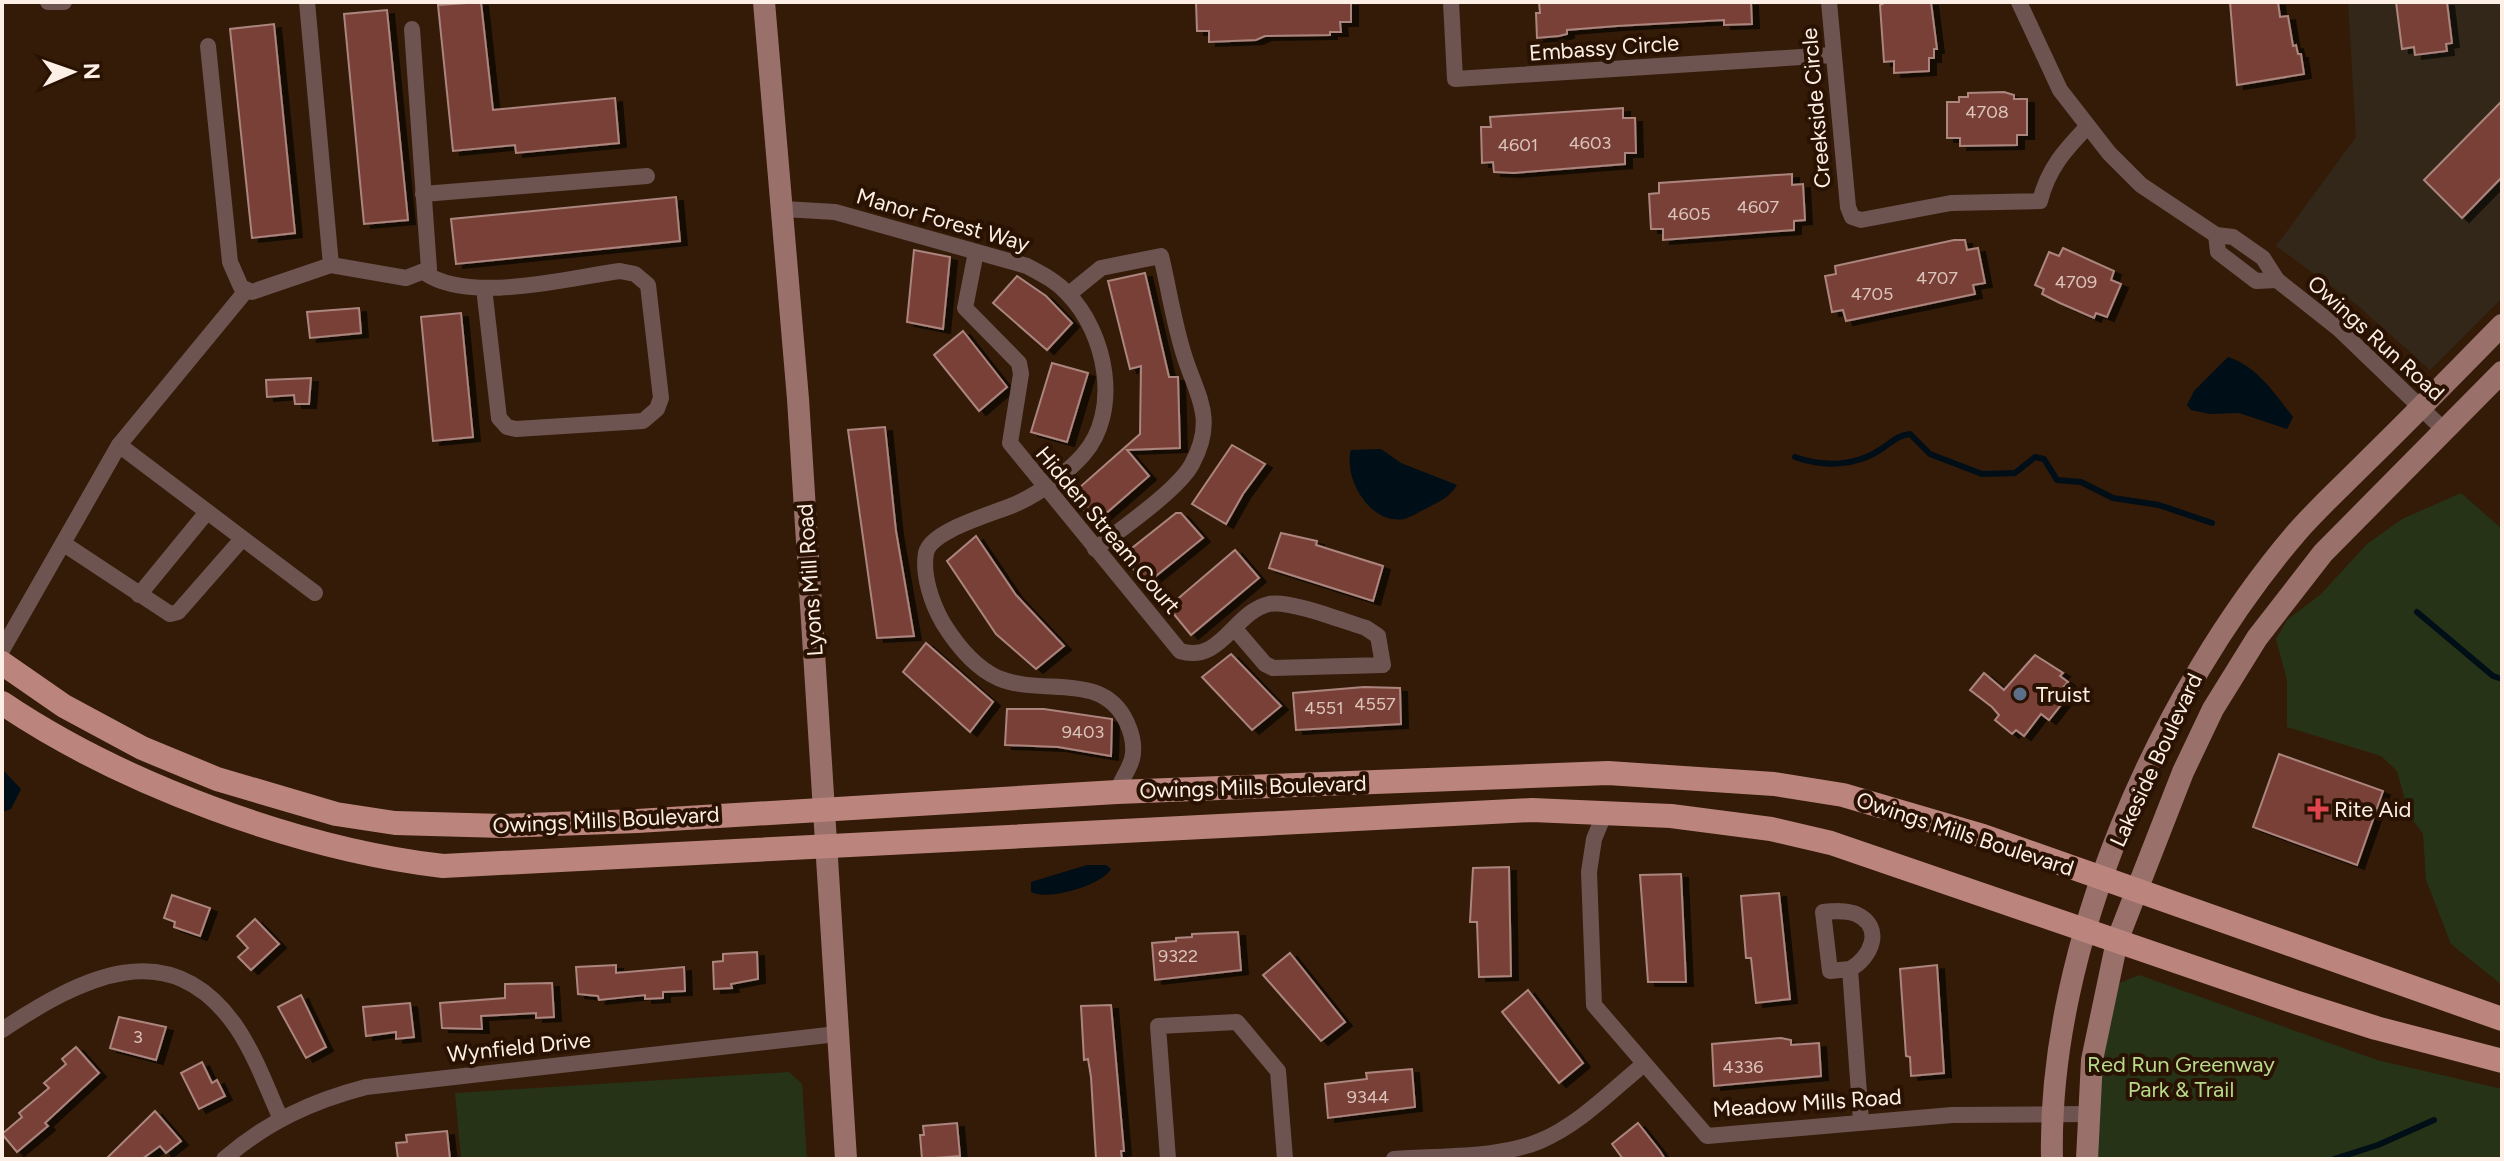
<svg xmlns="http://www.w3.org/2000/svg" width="2504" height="1161" font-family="Figtree,sans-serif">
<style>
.commercial{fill:#322718}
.green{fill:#273316}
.water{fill:#000e17}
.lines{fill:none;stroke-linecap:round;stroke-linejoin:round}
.stream{stroke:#000e17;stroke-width:6}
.building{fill:#794138;stroke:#ab857e;stroke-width:2;filter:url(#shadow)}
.street{stroke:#6e5451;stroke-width:16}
.secondary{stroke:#9a706b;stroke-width:22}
.primary{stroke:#bb857e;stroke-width:24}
.service-dot{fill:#5c6f8a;stroke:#291201;stroke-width:3}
.health-dot{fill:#e0444e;stroke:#291201;stroke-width:3}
.labels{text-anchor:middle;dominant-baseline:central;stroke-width:8;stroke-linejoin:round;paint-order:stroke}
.number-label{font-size:18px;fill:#dcc4ba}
.street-label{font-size:22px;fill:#fdefe6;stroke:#291201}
.poi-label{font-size:22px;fill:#fdefe6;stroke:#291201;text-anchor:start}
.park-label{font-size:22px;fill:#b7da8b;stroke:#291201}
</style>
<defs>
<filter id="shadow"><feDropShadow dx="7" dy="4" stdDeviation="0" flood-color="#0009"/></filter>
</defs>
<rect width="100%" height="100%" fill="#331b08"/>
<path class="commercial" d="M2348,2H2502V298L2430,370L2357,305L2276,246L2356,137Z"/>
<g class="green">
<path d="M2461,493L2502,529V985L2451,944L2426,880L2423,834L2409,815L2397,771L2381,756L2287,727V680L2276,639L2287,620L2321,594L2367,544L2402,519Z"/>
<path d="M2139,975L2377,1060L2502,1089V1159H2097L2096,1094L2108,988Z"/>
<path d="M789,1072L802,1084L807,1159H461L455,1093Z"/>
</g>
<g class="water">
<path d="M2228,357C2257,366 2275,394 2293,417L2287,429L2239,413L2210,414L2191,410L2187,405L2194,391Z"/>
<path d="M1381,449L1401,463L1457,485C1450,497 1439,502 1427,508C1420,511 1412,517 1404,519C1370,525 1343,478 1351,450Z"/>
<path d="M2,769L21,789L11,809L2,812Z"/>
<path d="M1087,865H1106L1111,869C1101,886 1047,901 1031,892V882Z"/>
</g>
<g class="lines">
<g class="stream">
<path d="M1795,457C1823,467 1856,467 1883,448C1893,441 1897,436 1910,434L1930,454L1982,474L2015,473L2035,457L2044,459L2057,480L2081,482L2113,498L2159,505L2212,523"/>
<path d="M2417,612L2493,676L2502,679"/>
<path d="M2334,1159L2378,1145L2434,1120"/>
</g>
</g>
<g class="building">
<path d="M481,2L493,110L615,98L619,143L516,153L515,145L453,151L438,5Z"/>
<path d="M1196,2H1351V22H1340L1341,32H1330V35L1265,36L1256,40L1209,42V31H1197Z"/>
<path d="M1539,2H1751L1752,24L1724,25V20L1617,26L1567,30V34L1559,36L1537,38L1536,13H1540Z"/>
<path d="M1886,2H1931L1937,49H1934V58H1929V71L1894,73V61L1884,62L1880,5Z"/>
<path d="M2230,2H2278L2280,17L2288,16L2293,46L2296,45L2298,54H2301L2304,74L2237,85Z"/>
<path d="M2396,2H2447L2452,43L2446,44L2447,51L2415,55L2414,47L2402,49Z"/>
<path d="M387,10L408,220L364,224L344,14Z"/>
<path d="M274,24L295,233L252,238L230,29Z"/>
<path d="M2004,92L2014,95V99H2027V135H2017V145L1960,146V138H1947V102H1959V97H1968V93Z"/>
<path d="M2502,101V177L2462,218L2424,180Z"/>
<path d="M1623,108V118H1635L1636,153H1625V164L1514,173L1494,172L1493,162L1482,163L1481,127H1491L1490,117Z"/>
<path d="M1792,174V185L1803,184L1805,220L1794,221V230L1663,240V229H1651L1649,194L1659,193V183Z"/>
<path d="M676,197L680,241L456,264L451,219Z"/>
<path d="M1954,240H1965L1967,250L1978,248L1985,283L1973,285L1975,294L1846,321L1843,310L1832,312L1825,276L1836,274L1835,266Z"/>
<path d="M2063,248L2114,271L2111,280L2121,284L2107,317L2096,313L2094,318L2060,303L2042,294L2044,289L2035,285L2049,252L2059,256Z"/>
<path d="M914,250L950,257L943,329L907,322Z"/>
<path d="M1145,273L1169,377H1178L1180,448L1127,450L1149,476L1095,523L1071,495L1140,434L1141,366L1130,369L1108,281Z"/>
<path d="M1017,276L1046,296L1072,323L1047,350L993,303Z"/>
<path d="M359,308L361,333L310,338L307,312Z"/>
<path d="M461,313L473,437L433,441L421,317Z"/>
<path d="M963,331L1007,387L979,411L934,355Z"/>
<path d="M1052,363L1088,373L1067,442L1031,432Z"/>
<path d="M311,378L309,404H295L294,395L267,397L266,380Z"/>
<path d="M885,427L896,531L914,636L877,638L848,430Z"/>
<path d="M1232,445L1265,464L1243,494L1226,524L1192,504Z"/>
<path d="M1176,513H1181L1203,538L1146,584L1122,556Z"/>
<path d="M1281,533L1317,541L1316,545L1383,566L1373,601L1269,568Z"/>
<path d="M976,536L1016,595L1064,646L1036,669L996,634L947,561Z"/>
<path d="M1235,550L1259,578L1191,635L1168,607Z"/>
<path d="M926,643L993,702L970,732L903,672Z"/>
<path d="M1231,654L1281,706L1252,730L1202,677Z"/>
<path d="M2035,655L2063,673L2060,676L2068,682L2061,690L2068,696L2049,720L2041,714L2024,736L2016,730L2012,734L1995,720L1999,715L1992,707L1970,690L1984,673L2004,690Z"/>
<path d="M1364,687L1400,688L1401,724L1296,730L1293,693Z"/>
<path d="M1007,709H1044L1112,719L1111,756L1058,747L1005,745Z"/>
<path d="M2279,754L2383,791L2357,865L2253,827Z"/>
<path d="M1509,867L1511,976L1479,977L1477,922H1470L1473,868Z"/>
<path d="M1681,874L1686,982H1648L1640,875Z"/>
<path d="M1779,893L1790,999L1756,1003L1751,958H1746L1741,896Z"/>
<path d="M172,895L210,908L200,936L174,927L175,922L164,918Z"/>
<path d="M255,919L279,944L251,970L238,957L248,948L237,936Z"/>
<path d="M1238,932L1241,970L1155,980L1152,943L1176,941V938L1192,937V934Z"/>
<path d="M757,952L758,979L731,984L732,988L714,989L713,962L723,961V954Z"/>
<path d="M1290,953L1345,1022L1321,1041L1263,975Z"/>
<path d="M616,965V973L684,967L685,991L663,992V998L645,999V995L599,1000L598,996L578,994L576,967Z"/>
<path d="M1937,965L1944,1073L1911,1076L1910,1057L1906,1056L1900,969Z"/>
<path d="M552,983L554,1017L536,1018V1013L481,1016L482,1029L442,1028L440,1003L505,998V984Z"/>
<path d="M1528,990L1583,1063L1559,1083L1502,1012Z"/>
<path d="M301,995L326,1047L306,1058L278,1007Z"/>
<path d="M410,1003L414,1037L396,1039V1032L366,1036L363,1007Z"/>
<path d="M1111,1005L1124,1151H1121L1122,1159H1096L1091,1077L1088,1059L1084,1060L1081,1006Z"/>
<path d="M119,1017L166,1027L156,1060L110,1048Z"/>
<path d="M1781,1038L1791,1040V1045L1819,1043L1821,1076L1714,1086L1712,1044Z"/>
<path d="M76,1047L99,1073L45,1123L48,1126L17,1152L2,1134L22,1117L19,1113L49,1088L44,1083L66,1064L62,1059Z"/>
<path d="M202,1062L212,1083L217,1080L225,1096L199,1109L181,1073Z"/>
<path d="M1412,1069L1415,1107L1328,1118L1325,1084L1367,1079L1366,1073Z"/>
<path d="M155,1111L181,1141L166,1153L160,1146L142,1159H106Z"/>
<path d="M957,1123L960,1156L922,1159L920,1135H924L923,1126Z"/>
<path d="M1638,1123L1660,1151L1665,1159H1623L1612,1144Z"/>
<path d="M447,1131L450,1159H398L396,1143L407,1142L406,1135Z"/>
</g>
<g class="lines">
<g class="street">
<path d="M48,2H64"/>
<path d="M307,2L331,265L406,278L429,269L412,29"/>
<path d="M1451,2L1455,79L1833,55"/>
<path d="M1829,2L1848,207L1852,217L1861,220L1951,203L2040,201C2048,169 2064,151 2087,127"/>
<path d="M2019,2L2060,90L2109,153L2141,185L2216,235L2233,237L2263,258L2277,280L2339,329L2444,430"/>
<path d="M208,46L230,262L241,287L252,292L331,265"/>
<path d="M423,194L647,176"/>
<path d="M784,209L835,212L1027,266C1042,274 1056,281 1067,293C1106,332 1122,411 1083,455C1067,473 1041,492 1020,502C998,513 931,529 926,553C922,575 932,604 943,623C956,644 974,667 998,678C1044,697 1103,670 1127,723C1132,734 1135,747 1132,759C1129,770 1121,780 1117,792"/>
<path d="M2216,235L2218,252L2256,281L2277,280"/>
<path d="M976,252L965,308L1019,363L1021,374L1010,443L1180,651C1221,664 1234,612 1269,604C1290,600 1343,621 1366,628L1378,636L1383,665L1273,668L1265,664L1235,629"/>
<path d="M425,273C470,304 568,278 620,271L635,274L648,285L661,398L657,409L643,421L516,429L507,427L499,418L484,288"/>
<path d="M1069,294L1101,268L1161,256C1169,289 1174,325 1185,358C1198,398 1216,419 1192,464C1179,489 1120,530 1095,549"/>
<path d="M119,445L315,593"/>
<path d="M64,544L170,614L178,612L242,539"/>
<path d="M139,595L207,512"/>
<path d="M2,650L119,445L245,292"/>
<path d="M1606,810L1594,839L1589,872L1594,1005L1707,1136L1952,1115L2087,1114"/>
<path d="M1850,969L1830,971L1823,912C1834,911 1846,910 1856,914C1885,927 1871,958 1850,969L1861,1121"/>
<path d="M2,1030C81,978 170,930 237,1028C255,1055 267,1088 280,1117"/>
<path d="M224,1159C267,1122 312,1101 366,1087L837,1034"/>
<path d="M1168,1159L1158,1026L1237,1022L1278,1071L1285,1159"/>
<path d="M1394,1159C1440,1155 1497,1159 1540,1141C1580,1124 1611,1091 1644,1064"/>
</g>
<g class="secondary">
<path d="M764,2L798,399L846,1159"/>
<path d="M2052,1159C2047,947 2160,692 2297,532C2318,508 2342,486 2365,463C2411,418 2456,372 2502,325"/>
<path d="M2087,1159L2092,1060L2117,941L2183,772L2213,709L2257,638L2323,553L2502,372"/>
</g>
<g class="primary">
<path d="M2,663L64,706L142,748L217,779L336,814L395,823L503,826L637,821L1117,792L1608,773L1774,784L1843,795L1983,836L2502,1019"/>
<path d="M2,703C122,784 298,849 443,866L1532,810L1671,816L1771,829L1831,843L2295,1002L2376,1028L2502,1061"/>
</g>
</g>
<circle class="service-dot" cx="2020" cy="694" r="8"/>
<path class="health-dot" d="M2314 797h8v8h8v8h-8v8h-8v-8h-8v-8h8z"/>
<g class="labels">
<g class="number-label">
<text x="1987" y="112">4708</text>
<text x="1590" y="143">4603</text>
<text x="1518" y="145">4601</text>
<text x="1758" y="207">4607</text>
<text x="1689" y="214">4605</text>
<text x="1937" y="278">4707</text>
<text x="2076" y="282">4709</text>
<text x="1872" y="294">4705</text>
<text x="1375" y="704">4557</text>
<text x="1324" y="708">4551</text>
<text x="1083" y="732">9403</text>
<text x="1178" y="956">9322</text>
<text x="138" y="1037">3</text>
<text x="1743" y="1067">4336</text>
<text x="1368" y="1097">9344</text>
</g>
<g class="street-label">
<text transform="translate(1604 48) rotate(-4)">Embassy Circle</text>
<text transform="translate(1816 108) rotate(-95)">Creekside Circle</text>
<text transform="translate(943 220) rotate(16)">Manor Forest Way</text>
<text transform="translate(2376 338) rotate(42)">Owings Run Road</text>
<text transform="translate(1108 530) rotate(50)">Hidden Stream Court</text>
<text transform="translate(810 580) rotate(-94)">Lyons Mill Road</text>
<text transform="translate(2156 760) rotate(-65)">Lakeside Boulevard</text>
<text transform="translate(1253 787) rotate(-2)">Owings Mills Boulevard</text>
<text transform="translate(606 820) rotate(-3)">Owings Mills Boulevard</text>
<text transform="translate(1965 834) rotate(18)">Owings Mills Boulevard</text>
<text transform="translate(519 1047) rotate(-6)">Wynfield Drive</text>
<text transform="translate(1807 1103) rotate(-4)">Meadow Mills Road</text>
</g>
<g class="poi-label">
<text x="2036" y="694">Truist</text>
<text x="2334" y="809">Rite Aid</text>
</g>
<g class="park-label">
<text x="2181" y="1064">Red Run Greenway<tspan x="2181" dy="25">Park &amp; Trail</tspan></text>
</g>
</g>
<rect width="2504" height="1161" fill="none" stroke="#fdefe6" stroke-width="8"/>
<g transform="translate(72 72) rotate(88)" stroke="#291201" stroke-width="6" paint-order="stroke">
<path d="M0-6L14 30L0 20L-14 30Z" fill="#fdefe6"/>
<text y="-12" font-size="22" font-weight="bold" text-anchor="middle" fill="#fdefe6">N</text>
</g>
</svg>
